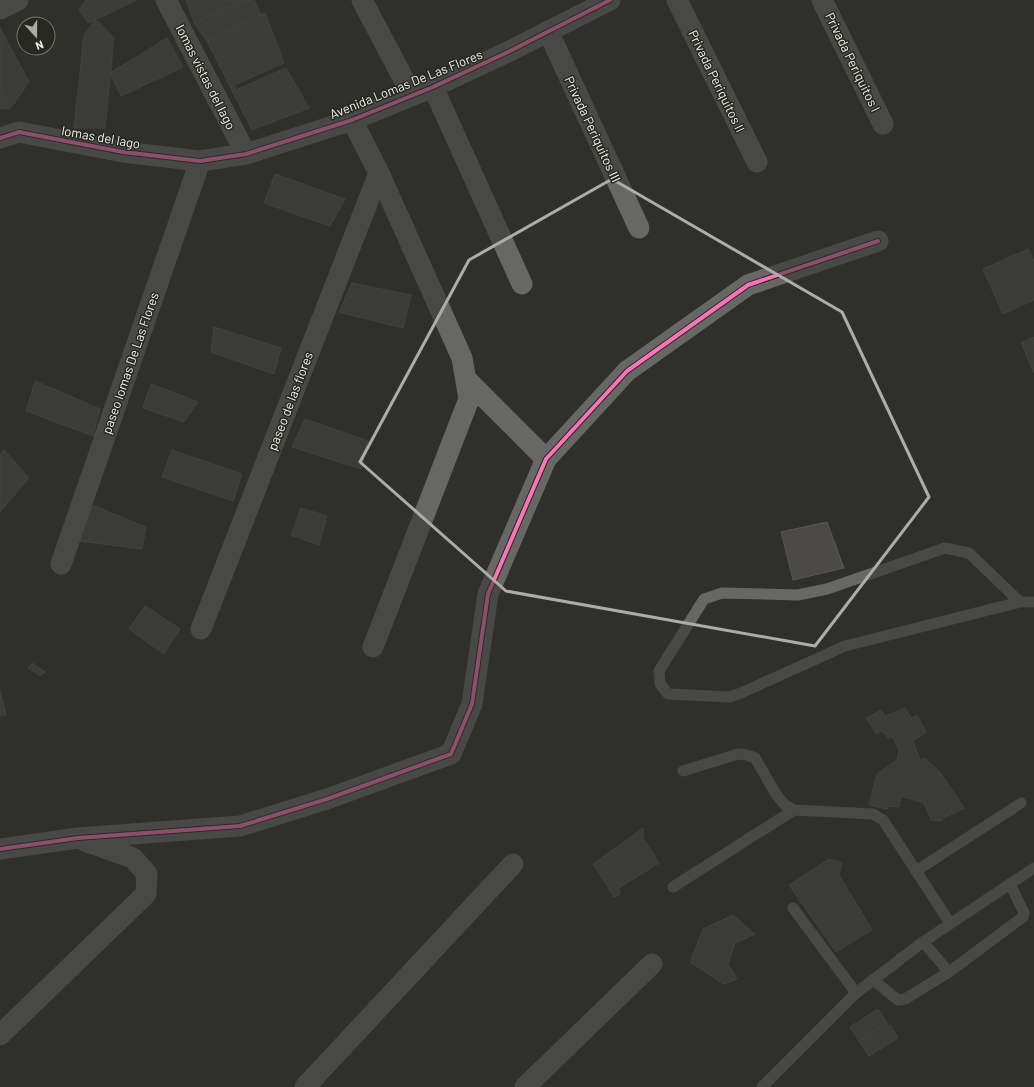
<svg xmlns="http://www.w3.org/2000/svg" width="1034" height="1087" font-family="Barlow,sans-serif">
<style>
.building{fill:#4b4a49;stroke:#585757}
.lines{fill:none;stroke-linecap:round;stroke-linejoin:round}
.lane{stroke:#676866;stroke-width:11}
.street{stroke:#676866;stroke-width:21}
.cycleway-casing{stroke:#272820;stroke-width:6}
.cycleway{stroke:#fb73b8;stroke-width:4}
.marked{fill:none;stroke:#acada9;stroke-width:3;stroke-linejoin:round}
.labels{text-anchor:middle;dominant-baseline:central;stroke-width:3;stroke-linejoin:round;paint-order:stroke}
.street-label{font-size:13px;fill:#f0f1ec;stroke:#272820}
</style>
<rect width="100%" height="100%" fill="#2f302c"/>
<g class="building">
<path d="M86,0H137L88,23L79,10Z"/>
<path d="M186,0H245L194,23Z"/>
<path d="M245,0H254L261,15L207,41L194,23Z"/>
<path d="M265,13L284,63L230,87L207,41Z"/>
<path d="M96,19L114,38L105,128H74L84,35Z"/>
<path d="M0,28L29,82L10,109L0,88Z"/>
<path d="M167,38L183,67L121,96L110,73Z"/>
<path d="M286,68L309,108L252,130L230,87L234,85L236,90Z"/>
<path d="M0,88L10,109L0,108Z"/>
<path d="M275,174L345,199L330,226L264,203Z"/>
<path d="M1028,249L1034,261V300L1003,314L983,269Z"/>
<path d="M352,283L411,295L403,328L339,312Z"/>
<path d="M214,327L281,348L274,374L211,352Z"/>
<path d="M1034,337V373L1021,343Z"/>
<path d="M35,381L100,409L93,436L26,411Z"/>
<path d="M151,384L198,402L184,422L143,408Z"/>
<path d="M305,419L368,441L361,469L292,447Z"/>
<path d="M4,450L29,478L0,512V455Z"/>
<path d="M172,450L242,474L233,501L162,477Z"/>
<path d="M90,504L146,527L142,549L79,541Z"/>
<path d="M301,508L327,516L319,545L291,535Z"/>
<path d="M827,522L844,568L793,580L781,532Z"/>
<path d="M145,606L180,629L164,654L129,629Z"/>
<path d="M32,663L45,672L40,676L28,668Z"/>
<path d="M0,690L6,715L0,716Z"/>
<path d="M905,708L911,718L917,715L926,732L913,741L920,760L925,758L940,772L964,808L943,818L942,821L931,820L924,803L901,796L899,807L890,806L887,809L869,805L877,774L897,760L899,750L892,736L889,739L882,731L876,734L866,718L881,710L885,716Z"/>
<path d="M643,828V838L659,863L619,888L620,894L614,897L593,864Z"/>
<path d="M829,859L842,863L839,875L872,930L836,952L789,885Z"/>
<path d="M733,915L755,934L735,943L728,964L737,979L724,984L690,962L703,929Z"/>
<path d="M878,1009L887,1023L859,1041L850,1027Z"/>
<path d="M886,1023L888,1026L890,1025L898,1038L869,1056L859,1041Z"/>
</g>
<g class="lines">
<g class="lane">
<path d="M1020,602L845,646L741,693L730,697L668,694L660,684L659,671L704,599L722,593L798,595L827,589L945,548L969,553L1020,602H1034"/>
<path d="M683,771L738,754L747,755L755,758L776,794L785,805L794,810L873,814L883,820L950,923"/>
<path d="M916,871L1021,803"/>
<path d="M673,887L794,810"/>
<path d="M793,908L856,993"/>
<path d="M949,972L1023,917L1024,913L1010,884"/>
<path d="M873,980L898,1000L905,999L949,972L923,942"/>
<path d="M762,1087L856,993L923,942L1034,868"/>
</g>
<g class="street">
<path d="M166,0L246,154"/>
<path d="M362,0L412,95"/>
<path d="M677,0L757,162"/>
<path d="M822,0L883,124"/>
<path d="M0,9L18,0"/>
<path d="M548,31L639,228"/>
<path d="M433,87L522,284"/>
<path d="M352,120L379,173L462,358L469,399L373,647"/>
<path d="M0,138L19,132L123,152L200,161L246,154L352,120L433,87L510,51L610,0"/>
<path d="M466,379L546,459"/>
<path d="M61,564L200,161"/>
<path d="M201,629L379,173"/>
<path d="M0,849L78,838L240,826L327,799L451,754L472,704L488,594L546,459L627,371L748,285L878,241"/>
<path d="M0,1035L146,894L147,874L133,858L85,841"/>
<path d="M305,1087L513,864"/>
<path d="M525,1087L652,964"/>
</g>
<defs>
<g id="cycleway">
<path d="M0,138L19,132L123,152L200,161L246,154L352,120L433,87L510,51L610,0"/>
<path d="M0,849L78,838L240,826L327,799L451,754L472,704L488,594L546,459L627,371L748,285L878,241"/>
</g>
</defs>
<use href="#cycleway" class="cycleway-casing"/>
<use href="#cycleway" class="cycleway"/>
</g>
<path d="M0 0H1034V1087H0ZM612,179L842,312L929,497L815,646L506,591L360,462L469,260Z" fill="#2f302c" fill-opacity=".55" fill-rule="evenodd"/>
<path class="marked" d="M612,179L842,312L929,497L815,646L506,591L360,462L469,260Z"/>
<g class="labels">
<g class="street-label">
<text transform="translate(853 62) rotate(64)">Privada Periquitos I</text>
<text transform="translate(206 77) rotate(63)">lomas vistas del lago</text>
<text transform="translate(717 81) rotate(64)">Privada Periquitos II</text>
<text transform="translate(406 84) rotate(-22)">Avenida Lomas De Las Flores</text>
<text transform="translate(593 129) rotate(65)">Privada Periquitos III</text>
<text transform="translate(101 137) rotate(10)">lomas del lago</text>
<text transform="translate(130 363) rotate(-71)">paseo lomas De Las Flores</text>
<text transform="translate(290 401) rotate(-69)">paseo de las flores</text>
</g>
</g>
<g transform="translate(36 36) rotate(159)"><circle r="19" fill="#272820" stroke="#777872"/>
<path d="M0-3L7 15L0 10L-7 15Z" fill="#acada9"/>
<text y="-6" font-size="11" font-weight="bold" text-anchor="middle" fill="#f0f1ec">N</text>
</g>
</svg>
